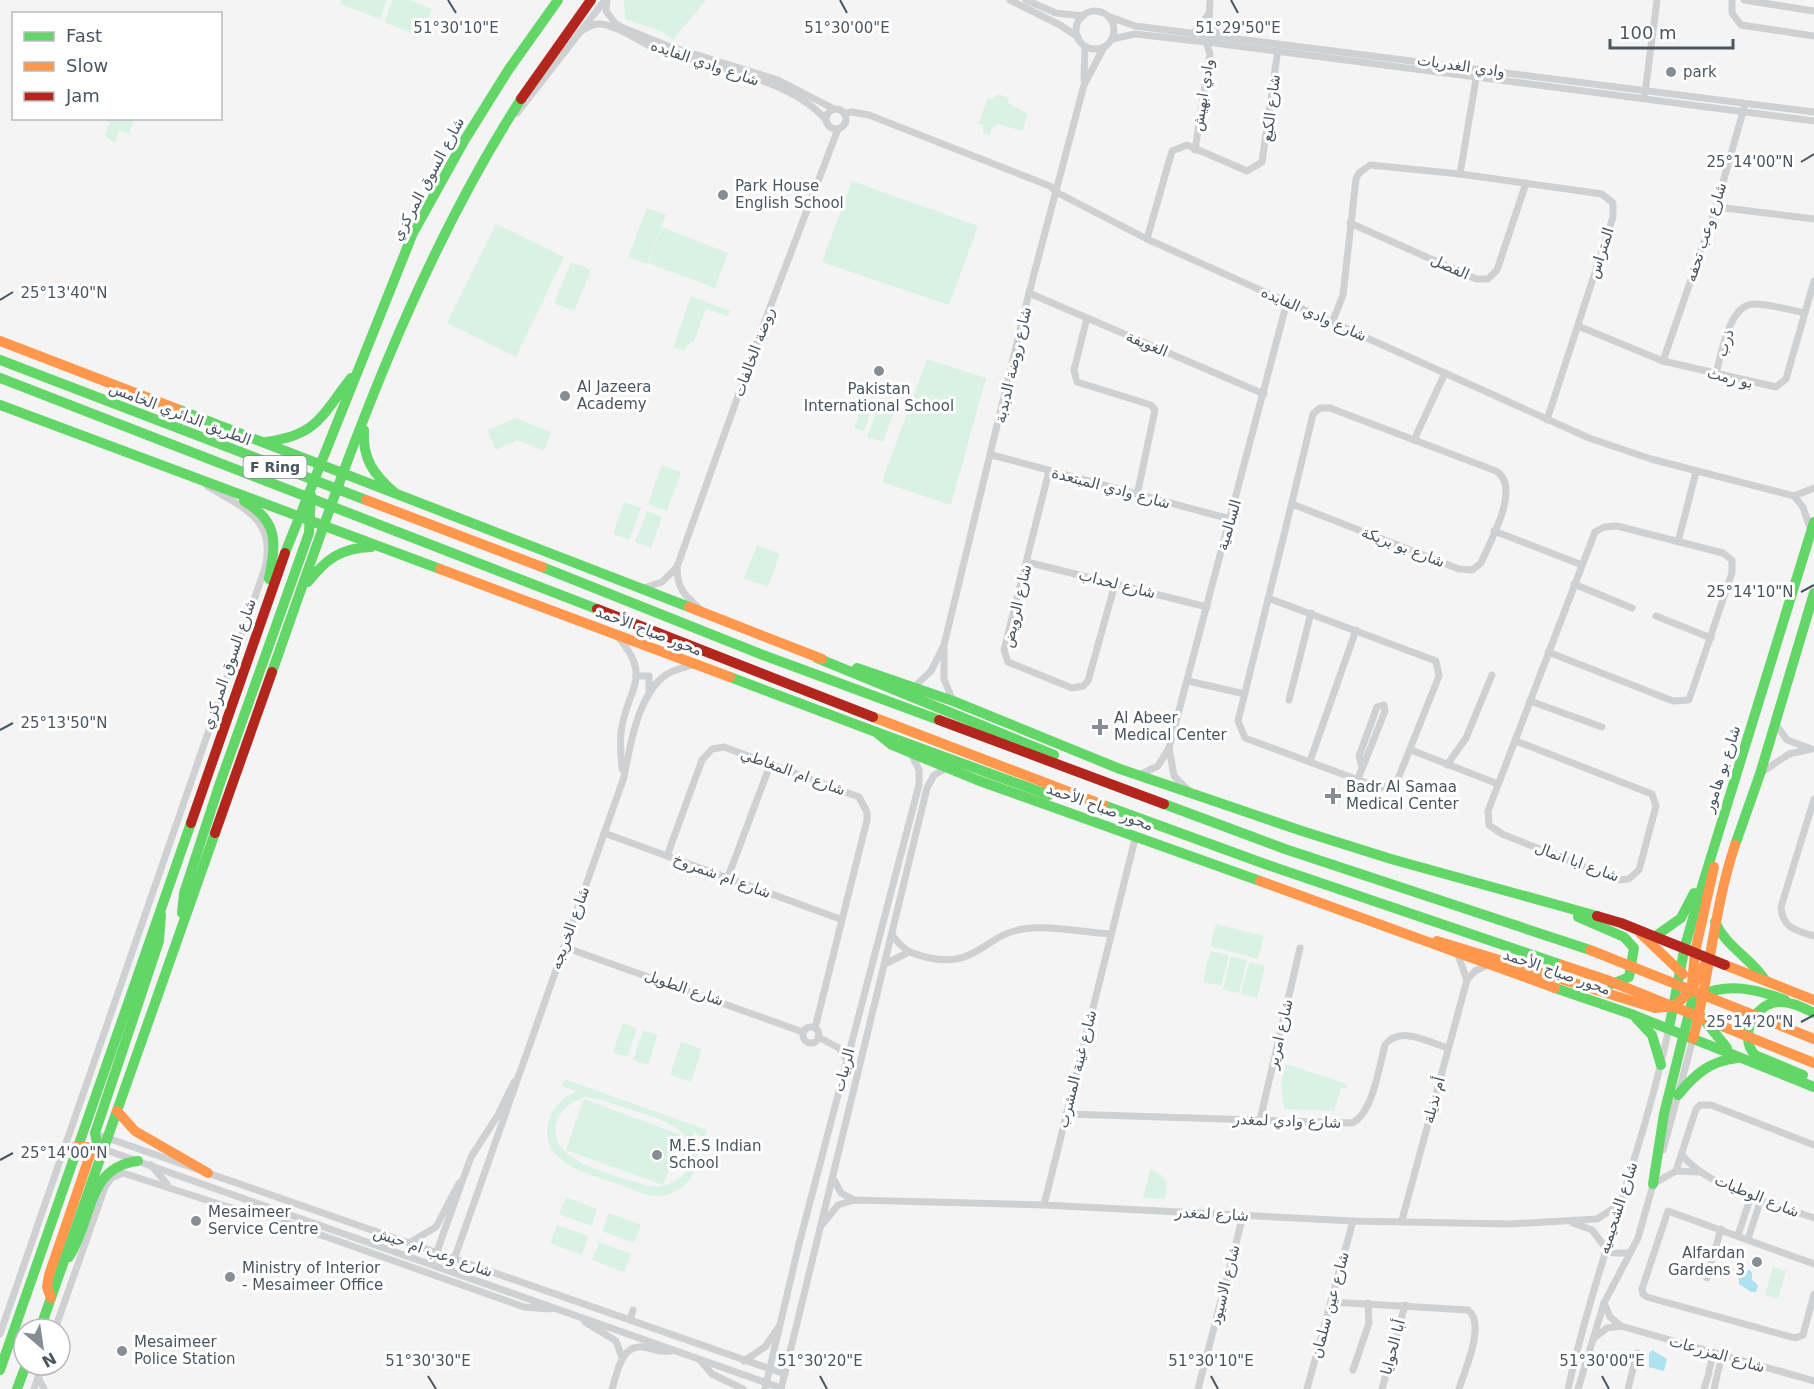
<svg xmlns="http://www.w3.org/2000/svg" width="1814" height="1389" font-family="'DejaVu Sans','Noto Naskh Arabic',sans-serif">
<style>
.green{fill:#d9f2e3;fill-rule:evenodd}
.water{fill:#aee2f0}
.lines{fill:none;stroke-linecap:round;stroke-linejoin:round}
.street{stroke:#ced0d2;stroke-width:7}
.fast{stroke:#63d668;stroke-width:10}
.slow{stroke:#ff974d;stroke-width:10}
.jam{stroke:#b3261e;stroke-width:10}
.ticks{fill:none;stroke:#4a5661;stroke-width:2}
.poi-dot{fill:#868d94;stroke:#fff;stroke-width:2}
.labels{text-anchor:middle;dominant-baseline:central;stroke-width:6;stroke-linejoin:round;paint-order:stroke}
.shield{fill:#fff;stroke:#808990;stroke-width:1.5}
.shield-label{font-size:14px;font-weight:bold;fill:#4a5661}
.street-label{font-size:15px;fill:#4a5661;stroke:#fff}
.poi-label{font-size:15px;fill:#4a5661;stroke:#fff;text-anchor:start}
.ticks-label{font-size:15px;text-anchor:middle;fill:#4a5661;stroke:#fff;stroke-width:6;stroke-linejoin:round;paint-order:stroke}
</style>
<rect width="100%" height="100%" fill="#f4f4f4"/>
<g class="green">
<path d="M342,0H387L380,19L340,4Z"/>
<path d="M393,0H409L432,9L421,37L384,22Z"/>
<path d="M624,0H706L673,40L661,31L625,19Z"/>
<path d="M998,94L1009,98L1008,103L1028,114L1022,131L998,124L992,128L990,135L983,133V125L978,124L988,98L992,99Z"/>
<path d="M108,119L134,120L129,134L119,130L115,143L105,136L110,123L107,121Z"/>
<path d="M852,181L978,226L949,305L822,262Z"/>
<path d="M647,208L666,215L647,264L628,257Z"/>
<path d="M496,224L564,257L516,357L447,323Z"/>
<path d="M662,227L728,253L715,288L648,263Z"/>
<path d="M571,262L591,270L574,311L554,303Z"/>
<path d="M691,296L730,311L728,316L706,309L694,341L687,345L685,351L673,348Z"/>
<path d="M927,359L986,378L951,505L882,482Z"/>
<path d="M862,406L872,409L864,431L854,428Z"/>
<path d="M878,406L894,412L883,442L867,437Z"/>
<path d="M516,418L551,432L544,451L517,440L496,450L487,430Z"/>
<path d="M662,465L681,472L667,511L648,504Z"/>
<path d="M624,502L641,508L629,540L613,534Z"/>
<path d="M647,511L662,517L651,548L635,542Z"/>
<path d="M757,545L780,554L768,587L744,578Z"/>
<path d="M1216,924L1264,936L1258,959L1210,946Z"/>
<path d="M1210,951L1229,955L1221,986L1203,982Z"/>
<path d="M1231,956L1247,960L1239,993L1223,990Z"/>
<path d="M1249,962L1265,966L1257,998L1241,994Z"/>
<path d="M623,1023L637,1028L627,1057L613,1052Z"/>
<path d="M643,1030L658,1035L648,1065L633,1060Z"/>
<path d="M681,1042L702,1049L691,1082L670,1075Z"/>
<path d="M1286,1064L1347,1084L1346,1089L1341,1088L1334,1111L1284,1109L1281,1084Z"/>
<path d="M564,1079L707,1130L705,1137L692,1132C706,1160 691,1195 658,1196C645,1196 630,1188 618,1184C590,1174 536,1163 549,1120C554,1106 563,1097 577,1091L562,1086ZM585,1097L598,1099C617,1106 666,1118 679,1130C710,1157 678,1197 642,1184C616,1175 547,1162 556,1124C560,1109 571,1102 585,1097Z"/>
<path d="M584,1099L681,1135L663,1185L566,1150Z"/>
<path d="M1150,1169C1166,1175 1169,1184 1165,1199L1143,1198Z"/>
<path d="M566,1197L597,1209L591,1226L559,1214Z"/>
<path d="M609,1213L641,1225L634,1243L602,1231Z"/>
<path d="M557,1225L588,1236L582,1255L550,1243Z"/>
<path d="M599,1242L631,1254L624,1272L592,1260Z"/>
<path d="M1773,1267L1786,1271L1778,1299L1765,1295Z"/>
</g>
<g class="water">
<path d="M1749,1270L1752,1272V1280L1758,1285L1756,1292H1751L1739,1284V1274Z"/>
<path d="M1652,1350L1667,1359L1664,1371L1649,1367V1354Z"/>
</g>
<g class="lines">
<g class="street">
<path d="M607,0L606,11L615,23L621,27L668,46L778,80L834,109"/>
<path d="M1010,0L1060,25L1078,37"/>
<path d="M1026,0L1056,13L1083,16"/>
<path d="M1210,0L1209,19L1218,36"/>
<path d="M1732,0V13L1741,25L1814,36"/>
<path d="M1744,0L1814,11"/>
<circle cx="1095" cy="30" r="19"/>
<path d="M1110,17L1135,26L1814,112"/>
<path d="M580,32C587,28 592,23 601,24C622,27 640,43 659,50C709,67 791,78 826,120"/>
<path d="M1194,33L1209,14"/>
<path d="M1112,39L1135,34L1206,42L1814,121"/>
<path d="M1084,79L1085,46"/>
<path d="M1645,93L1657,0"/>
<circle cx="836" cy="119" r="10"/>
<path d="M517,113L605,0"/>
<path d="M844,113L852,112L869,115L1050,186L1056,192L1147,239L1589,438L1651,459L1794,496L1814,488"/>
<path d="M1195,150L1210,54L1206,42"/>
<path d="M1460,174L1477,73"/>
<path d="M1716,207L1814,219"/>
<path d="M1350,223L1476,279H1488L1497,270L1526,183"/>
<path d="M1147,239L1172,151L1187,145L1247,171L1262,162L1278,49"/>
<path d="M1029,293L1264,394"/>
<path d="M1087,318L1074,370L1077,382L1151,405L1155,410L1137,495"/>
<path d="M1332,323L1343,295L1356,179L1359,173L1370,165L1460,174L1602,194L1613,203V217L1547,420"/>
<path d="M1578,326L1663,361L1776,387L1786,379L1814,281"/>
<path d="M1663,361L1716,207L1744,108"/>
<path d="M1716,374C1721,355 1729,304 1754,304C1770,304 1789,310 1805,313"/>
<path d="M1414,440L1445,373"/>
<path d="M992,455L1230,519"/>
<path d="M1049,471L1004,650L1008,662L1072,688L1083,686L1088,681L1115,584"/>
<path d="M1794,496L1803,507L1810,528"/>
<path d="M1494,531L1582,565"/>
<path d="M1678,542L1696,472"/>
<path d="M1027,562L1207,607"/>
<path d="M677,567C677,589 685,596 701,610"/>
<path d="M1574,584L1632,608"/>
<path d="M641,589L662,582L677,567L764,323L838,129"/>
<path d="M1268,598L1436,661L1439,676L1396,784L1380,788L1245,738L1238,721C1263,619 1289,517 1313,414L1320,408H1330L1496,471C1522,487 1490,541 1481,563L1472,570L1459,569L1292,504"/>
<path d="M1656,616L1711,638"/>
<path d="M619,638C651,677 630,685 622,726C619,740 621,755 622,769"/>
<path d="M944,648V679L953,701"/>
<path d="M636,676H649V693"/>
<path d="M1188,681L1245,694"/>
<path d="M914,687L931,671L944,645L1029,293L1084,85L1104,47"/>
<path d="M1289,700L1311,613"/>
<path d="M1530,701L1602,727"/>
<path d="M1775,723L1787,740L1809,748"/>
<path d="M1516,741L1652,794L1656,806L1639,870L1629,879L1618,880L1502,834L1489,825L1488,811L1595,532L1604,527L1617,526L1723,553L1732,560V573L1689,700L1673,701L1548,652"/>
<path d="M1169,748L1174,776L1188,790"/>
<path d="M1411,750L1498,784"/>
<path d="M1310,761L1356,630"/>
<path d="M1447,765L1466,738L1492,675"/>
<path d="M1762,772L1789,754L1811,749"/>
<path d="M1139,775L1158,766L1169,748L1287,302"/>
<path d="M1358,779L1385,711L1384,705L1377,707L1359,756L1362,767"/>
<path d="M1814,799L1781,907C1782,928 1797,931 1814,936"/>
<path d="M604,833L840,919"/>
<path d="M667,856L702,760L712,749L724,747L859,797L867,812V820L815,1028"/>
<path d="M728,877L770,765"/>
<path d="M893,936C904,951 911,954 930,958C976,968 985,935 1023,929C1051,925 1082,932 1110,934"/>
<path d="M564,947L803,1032"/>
<path d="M1458,955L1467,980"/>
<path d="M885,964L907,953"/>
<circle cx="811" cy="1035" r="8"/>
<path d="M818,1037L839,1048L847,1060"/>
<path d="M1066,1114L1352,1123C1373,1113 1379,1067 1385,1045C1400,1025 1428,1042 1448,1048"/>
<path d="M1260,1120L1300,948"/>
<path d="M93,1133L785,1374"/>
<path d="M103,1149L781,1388"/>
<path d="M1663,1150L1693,1039"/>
<path d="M1682,1155C1709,1188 1774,1204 1814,1218"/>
<path d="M151,1165L167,1184"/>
<path d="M1676,1171L1696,1109L1700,1105H1711L1814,1145"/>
<path d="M834,1180L841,1193L854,1200"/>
<path d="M1653,1184L1676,1171L1698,1172"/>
<path d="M1044,1205L1136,835"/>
<path d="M1402,1220L1467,980L1475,971L1487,965"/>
<path d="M1573,1223L1592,1230L1605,1247"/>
<path d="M821,1226L838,1205L854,1200L1044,1205L1353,1221L1510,1224L1597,1219L1619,1205"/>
<path d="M1738,1235L1751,1196"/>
<path d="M1748,1239L1761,1199"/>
<path d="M409,1243L436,1227L459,1183"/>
<path d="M1605,1247L1613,1253H1630"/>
<path d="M1814,1264L1668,1211L1642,1289L1643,1294L1647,1297L1795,1338L1803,1335L1814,1294"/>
<path d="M432,1265L471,1157L498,1115L514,1082"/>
<path d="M450,1271L624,777C630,746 637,699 663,677C671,670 683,668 693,665"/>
<path d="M1707,1278L1721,1229"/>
<path d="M1331,1302L1468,1310C1486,1323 1465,1370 1459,1389"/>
<path d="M1604,1303L1610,1317L1621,1326L1814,1381"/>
<path d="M630,1320L633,1310"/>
<path d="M585,1322L616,1341L622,1358"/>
<path d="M55,1329L105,1187L111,1178L123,1173L228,1207L259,1213L524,1307L550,1309"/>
<path d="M0,1334L265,568C277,519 243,508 207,486"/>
<path d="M1594,1338L1607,1328L1621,1326"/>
<path d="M700,1360L712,1374L743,1389"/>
<path d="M744,1361L765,1347L778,1328"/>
<path d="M1353,1370L1369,1323L1368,1303"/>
<path d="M1709,1370L1714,1354"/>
<path d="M1718,1372L1722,1356"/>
<path d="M38,1377L44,1389"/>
<path d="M34,1389L42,1365"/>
<path d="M612,1389C617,1374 621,1344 643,1347C653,1348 660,1353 670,1351"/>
<path d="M765,1389L798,1248L919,785V770L911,753"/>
<path d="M781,1389L927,788L934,775L947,768"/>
<path d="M1198,1389L1243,1216"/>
<path d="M1307,1389L1353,1221"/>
<path d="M1382,1389L1405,1305"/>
<path d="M1568,1389C1595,1267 1643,1151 1669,1028"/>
<path d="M1578,1389L1604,1303L1638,1238L1654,1181"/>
<path d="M1628,1389L1637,1353"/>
<path d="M1704,1389L1709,1373"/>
<path d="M1714,1389L1717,1376"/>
</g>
<g class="fast">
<path d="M0,360L366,500"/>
<path d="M0,378L597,609"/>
<path d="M0,405L440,569"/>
<path d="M177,409L689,607"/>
<path d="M364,430C362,459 374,475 395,493"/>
<path d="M266,442C318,435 321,416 351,378"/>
<path d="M244,501C279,522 276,542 269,579"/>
<path d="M285,553L413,233L464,141L509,69L558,0"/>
<path d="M542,567L763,655L939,720"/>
<path d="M308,582C326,559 341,548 371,547"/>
<path d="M817,658L1054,755"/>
<path d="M857,668L953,701L1120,769L1302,831L1391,859L1597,916"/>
<path d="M272,672C341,476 408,275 521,99"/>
<path d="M730,677L876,732L892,745L977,780L1260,881"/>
<path d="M876,732L1049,795"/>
<path d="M1164,804L1285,849L1590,950"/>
<path d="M1103,805L1265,864L1562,965"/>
<path d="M1735,845L1760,774L1814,593"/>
<path d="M182,913L184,893L219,786L309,533L311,495"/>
<path d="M1578,917L1624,937L1634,948L1629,977L1612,984"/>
<path d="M1715,922C1726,947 1751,958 1765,980"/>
<path d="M1657,935L1681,918L1694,893"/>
<path d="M1555,988L1631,1014L1814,1087"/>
<path d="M1699,996C1728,982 1756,989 1785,1000"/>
<path d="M1701,1016L1727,1048"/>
<path d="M1636,1018L1652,1035L1661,1065"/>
<path d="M1669,1028L1685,946L1703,883L1814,522"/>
<path d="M1803,1075L1755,1055C1738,1037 1754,1004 1778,1002C1791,1001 1803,1008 1814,1013"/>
<path d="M1678,1095C1695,1074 1710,1061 1737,1058"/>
<path d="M103,1149L97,1143L95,1133L159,941L161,915"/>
<path d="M1653,1184L1664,1114L1692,1001L1691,987"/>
<path d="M69,1257C93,1220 86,1167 138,1161"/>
<path d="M40,1329L215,833"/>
<path d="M0,1370L191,823"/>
<path d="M17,1389L26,1365"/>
</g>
<g class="slow">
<path d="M0,341L177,409"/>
<path d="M366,500L542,567"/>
<path d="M440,569L730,677"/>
<path d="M689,607L822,659"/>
<path d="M873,717L1103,805"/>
<path d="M1260,881L1555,988"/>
<path d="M1640,933L1683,974"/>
<path d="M1437,941L1655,1008L1675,1006L1691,990L1706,962"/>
<path d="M1590,950L1814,1039"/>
<path d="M1562,965L1607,980L1814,1063"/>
<path d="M1725,965L1814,1000"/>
<path d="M1692,984L1695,952L1714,867"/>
<path d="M1693,1039C1710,974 1714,908 1735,845"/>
<path d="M117,1111L135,1131L208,1173"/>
<path d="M51,1298L47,1287L49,1275L90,1155L87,1147H76"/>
</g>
<g class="jam">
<path d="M521,99L591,0"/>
<path d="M597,609L873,717"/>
<path d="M939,720L1164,804"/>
<path d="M191,823L285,553"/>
<path d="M215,833L272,672"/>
<path d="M1597,916L1621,923L1725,965"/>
</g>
</g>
<path class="ticks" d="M448,0L456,13M840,0L847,13M1231,0L1238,13M1801,162L1814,154M0,300L13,292M1801,592L1814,585M0,730L13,723M1801,1022L1814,1015M0,1160L13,1153M428,1376L436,1389M820,1376L827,1389M1211,1376L1218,1389M1602,1376L1609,1389"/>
<g class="poi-dot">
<circle cx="1671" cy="72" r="6"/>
<circle cx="723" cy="195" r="6"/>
<circle cx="879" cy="371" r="6"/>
<circle cx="565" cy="396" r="6"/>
<path d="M1097 718h6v6h6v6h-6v6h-6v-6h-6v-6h6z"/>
<path d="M1330 787h6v6h6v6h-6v6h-6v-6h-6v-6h6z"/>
<circle cx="657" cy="1155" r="6"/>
<circle cx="196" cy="1221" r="6"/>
<circle cx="1757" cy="1262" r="6"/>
<circle cx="230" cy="1277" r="6"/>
<circle cx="122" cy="1351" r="6"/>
</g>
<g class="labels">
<rect class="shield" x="243.5" y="456" width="63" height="22" rx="4.5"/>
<g class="shield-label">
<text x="275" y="467">F Ring</text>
</g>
<g class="street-label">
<text transform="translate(705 63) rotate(19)">شارع وادي الفايده</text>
<text transform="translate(1461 66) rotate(8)">وادي الغدريات</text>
<text transform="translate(1203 95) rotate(-81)">وادي ابهيش</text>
<text transform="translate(1271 108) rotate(-83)">شارع الكبع</text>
<text transform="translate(428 179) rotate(-62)">شارع السوق المركزي</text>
<text transform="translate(1706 232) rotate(-72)">شارع وعب تحفه</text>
<text transform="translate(1601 253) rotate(-72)">المتراس</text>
<text transform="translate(1450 267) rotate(24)">الفصل</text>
<text transform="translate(1314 314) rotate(24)">شارع وادي الفايده</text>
<text transform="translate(1725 343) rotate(-73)">ذرب</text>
<text transform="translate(1147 344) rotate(23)">الغويفة</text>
<text transform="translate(754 352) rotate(-70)">روضة الخالفات</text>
<text transform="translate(1013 365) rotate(-77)">شارع روضة الدبدبة</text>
<text transform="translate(1730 378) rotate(14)">بو رمث</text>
<text transform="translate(180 414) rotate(21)">الطريق الدائري الخامس</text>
<text transform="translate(1111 488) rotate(15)">شارع وادي المبتعدة</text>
<text transform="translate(1229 525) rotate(-74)">السالمية</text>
<text transform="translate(1403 547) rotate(21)">شارع بو بريكة</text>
<text transform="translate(1117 584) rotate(14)">شارع لحداب</text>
<text transform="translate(1017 606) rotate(-77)">شارع الرويض</text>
<text transform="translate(649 631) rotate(21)">محور صباح الأحمد</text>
<text transform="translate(229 664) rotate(-71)">شارع السوق المركزي</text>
<text transform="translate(1722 769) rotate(-72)">شارع بو هامور</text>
<text transform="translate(793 772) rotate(20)">شارع ام المغاطي</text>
<text transform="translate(1100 807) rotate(20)">محور صباح الأحمد</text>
<text transform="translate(1577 862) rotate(20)">شارع ابا انمال</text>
<text transform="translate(722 876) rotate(20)">شارع ام شمروخ</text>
<text transform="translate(570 928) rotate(-70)">شارع الخريجه</text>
<text transform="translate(1557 972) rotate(19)">محور صباح الأحمد</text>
<text transform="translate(684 988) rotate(19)">شارع الطويل</text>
<text transform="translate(1280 1034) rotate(-77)">شارع امرير</text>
<text transform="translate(1077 1069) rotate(-76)">شارع غينة المشرب</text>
<text transform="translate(844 1070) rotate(-75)">الربيات</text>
<text transform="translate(1434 1100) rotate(-75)">أم نذيلة</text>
<text transform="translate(1287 1121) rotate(2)">شارع وادي لمغدر</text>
<text transform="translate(1757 1196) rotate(22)">شارع الوطيات</text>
<text transform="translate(1618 1208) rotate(-72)">شارع الشحيميه</text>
<text transform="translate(1212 1214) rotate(3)">شارع لمغدر</text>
<text transform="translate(433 1252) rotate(19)">شارع وعب ام حيش</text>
<text transform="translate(1225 1285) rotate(-76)">شارع الاسيود</text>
<text transform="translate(1330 1305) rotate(-75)">شارع عين سلمان</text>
<text transform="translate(1393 1347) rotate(-75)">أبا الحوايا</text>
<text transform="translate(1717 1354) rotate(16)">شارع المزرعات</text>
</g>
<g class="poi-label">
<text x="1683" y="72">park</text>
<text x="735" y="186">Park House<tspan x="735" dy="17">English School</tspan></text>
<text x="577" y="387">Al Jazeera<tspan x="577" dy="17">Academy</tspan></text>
<text x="879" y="389" text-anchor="middle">Pakistan<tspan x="879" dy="17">International School</tspan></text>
<text x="1114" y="718">Al Abeer<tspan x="1114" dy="17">Medical Center</tspan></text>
<text x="1346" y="787">Badr Al Samaa<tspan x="1346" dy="17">Medical Center</tspan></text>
<text x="669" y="1146">M.E.S Indian<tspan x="669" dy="17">School</tspan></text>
<text x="208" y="1212">Mesaimeer<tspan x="208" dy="17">Service Centre</tspan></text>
<text x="1745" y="1253" text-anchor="end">Alfardan<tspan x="1745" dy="17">Gardens 3</tspan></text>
<text x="242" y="1268">Ministry of Interior<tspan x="242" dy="17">- Mesaimeer Office</tspan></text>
<text x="134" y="1342">Mesaimeer<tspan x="134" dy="17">Police Station</tspan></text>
</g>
</g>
<g class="ticks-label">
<text x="456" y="33">51°30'10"E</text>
<text x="847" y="33">51°30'00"E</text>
<text x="1238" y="33">51°29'50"E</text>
<text x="1750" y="167">25°14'00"N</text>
<text x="64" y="298">25°13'40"N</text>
<text x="1750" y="597">25°14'10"N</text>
<text x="64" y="728">25°13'50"N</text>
<text x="1750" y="1027">25°14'20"N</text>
<text x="64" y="1158">25°14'00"N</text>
<text x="428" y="1366">51°30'30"E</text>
<text x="820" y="1366">51°30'20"E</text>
<text x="1211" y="1366">51°30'10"E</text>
<text x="1602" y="1366">51°30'00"E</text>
</g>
<rect x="12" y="12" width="210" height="108" fill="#ffffff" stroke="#b7bbc0" stroke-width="1.5"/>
<rect x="24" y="32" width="30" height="9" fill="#63d668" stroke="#b7bbc0" stroke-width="1.5"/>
<text x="66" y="42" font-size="18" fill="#4a5661">Fast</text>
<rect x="24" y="62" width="30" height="9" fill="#ff974d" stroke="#b7bbc0" stroke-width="1.5"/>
<text x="66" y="72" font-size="18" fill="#4a5661">Slow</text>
<rect x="24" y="92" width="30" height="9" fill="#b3261e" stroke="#b7bbc0" stroke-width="1.5"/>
<text x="66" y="102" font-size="18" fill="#4a5661">Jam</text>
<g transform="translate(42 1347) rotate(151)"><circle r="28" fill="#ffffff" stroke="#b7bbc0" stroke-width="1.5"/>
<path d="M0-4.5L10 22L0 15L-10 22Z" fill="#868d94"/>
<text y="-9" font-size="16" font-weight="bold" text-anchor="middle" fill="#4a5661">N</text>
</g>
<path d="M1610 39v9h123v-9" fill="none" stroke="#4a5661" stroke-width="3"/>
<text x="1619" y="39" font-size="18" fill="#4a5661" stroke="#ffffff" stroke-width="4.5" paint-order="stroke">100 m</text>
</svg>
